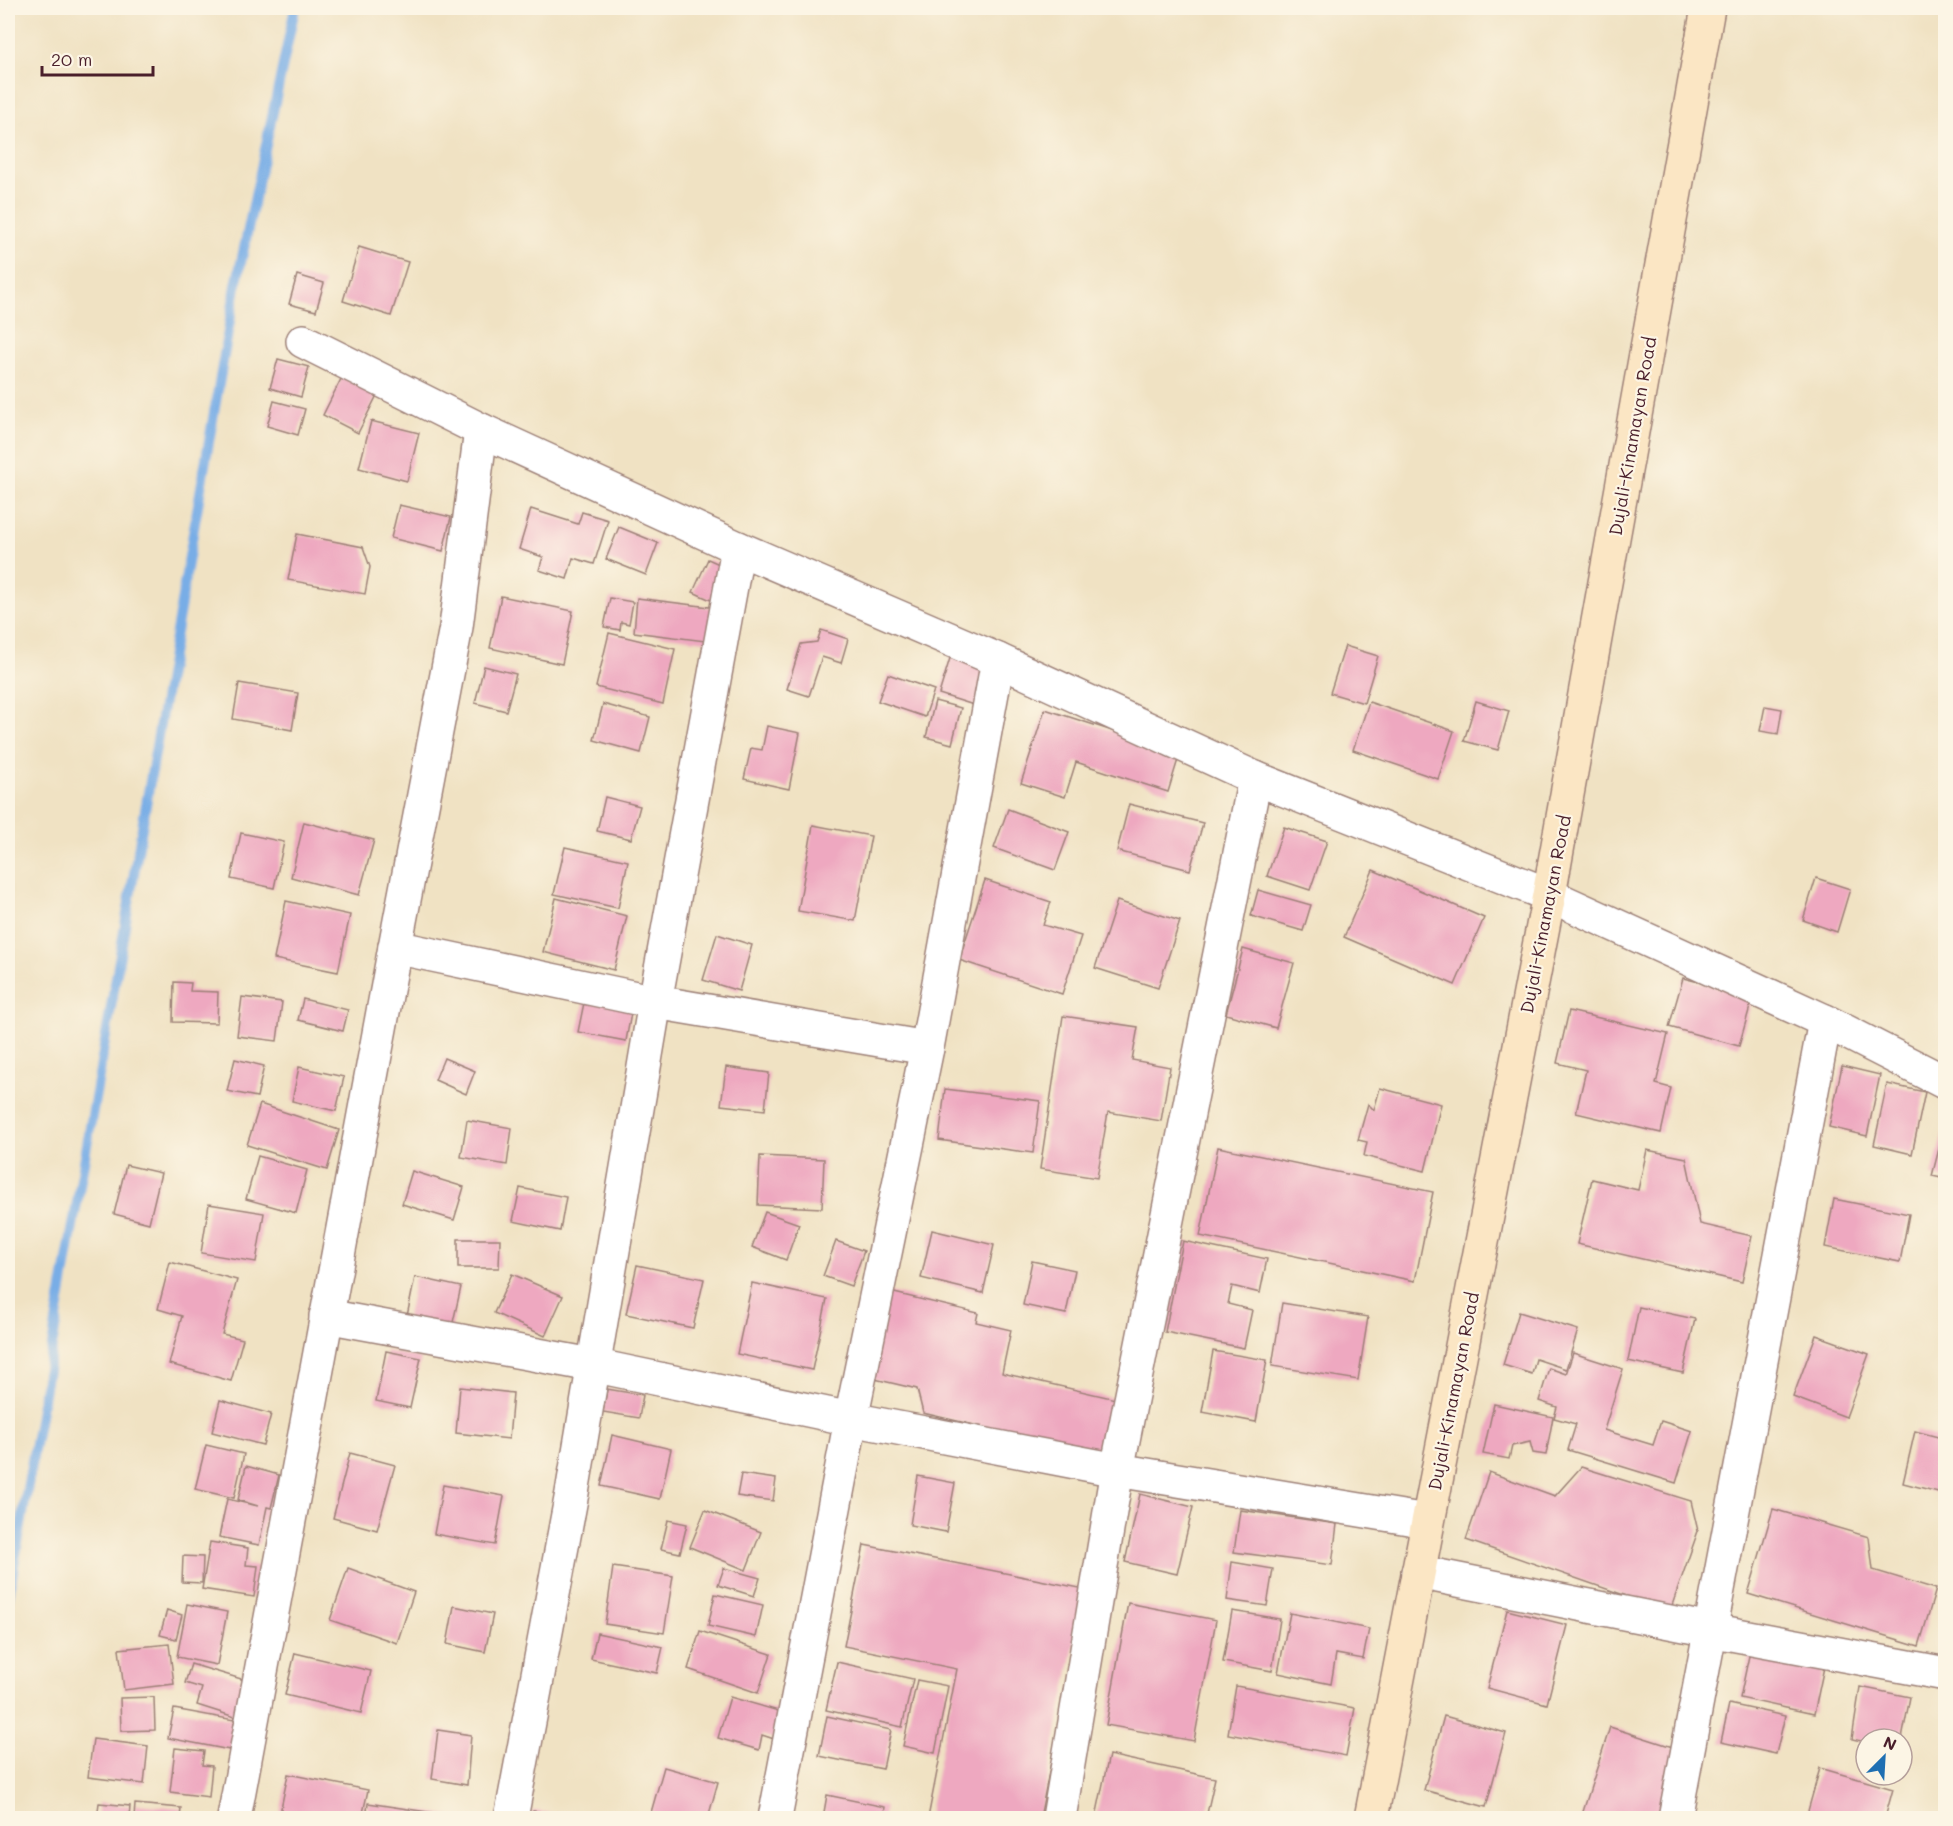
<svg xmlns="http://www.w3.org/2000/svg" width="1953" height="1826" font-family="Mali,sans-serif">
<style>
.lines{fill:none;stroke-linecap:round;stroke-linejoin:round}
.stream{stroke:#78ade6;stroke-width:10}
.building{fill:#eea8c0}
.street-casing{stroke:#9d8077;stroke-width:36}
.secondary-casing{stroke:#9d8077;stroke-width:36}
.street{stroke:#fff;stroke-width:33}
.secondary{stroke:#fbe6c4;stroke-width:33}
.labels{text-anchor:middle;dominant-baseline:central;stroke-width:4.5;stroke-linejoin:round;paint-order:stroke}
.street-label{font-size:18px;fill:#4a1f2b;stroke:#fcf5e5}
</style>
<rect width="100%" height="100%" fill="#fcf5e5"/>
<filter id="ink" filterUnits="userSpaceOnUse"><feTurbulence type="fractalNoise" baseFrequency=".0167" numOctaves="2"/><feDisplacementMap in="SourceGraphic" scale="12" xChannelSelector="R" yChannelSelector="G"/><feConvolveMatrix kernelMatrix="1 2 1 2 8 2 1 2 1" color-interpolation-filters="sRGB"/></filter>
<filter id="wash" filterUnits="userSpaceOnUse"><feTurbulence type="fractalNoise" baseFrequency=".008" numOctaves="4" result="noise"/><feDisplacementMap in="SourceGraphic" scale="24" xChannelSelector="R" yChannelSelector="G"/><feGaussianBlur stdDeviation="1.35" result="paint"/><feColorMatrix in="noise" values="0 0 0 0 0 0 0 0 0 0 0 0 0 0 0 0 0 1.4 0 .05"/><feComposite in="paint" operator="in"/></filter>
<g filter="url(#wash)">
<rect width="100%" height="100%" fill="#f0e2c3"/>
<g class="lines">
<path class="stream" d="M8,1600L236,286L295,8"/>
</g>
<g id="blocks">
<g class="building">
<path d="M359,247L408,262L391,316L343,301Z"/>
<path d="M297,275L324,283L316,311L289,304Z"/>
<path d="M278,359L309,367L301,397L270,388Z"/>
<path d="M342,377L377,395L358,433L323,415Z"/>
<path d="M274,401L305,409L298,435L267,426Z"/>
<path d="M371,421L419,433L407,481L359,468Z"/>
<path d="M399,505L451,517L443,551L391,538Z"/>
<path d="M531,509L578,524L582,512L608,520L594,564L573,558L567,579L539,570L543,557L519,549Z"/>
<path d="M619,527L658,543L646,575L606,559Z"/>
<path d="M297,534L363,547L370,567L365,594L288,580Z"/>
<path d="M708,559L728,568L713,601L693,592Z"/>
<path d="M501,596L573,611L562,664L490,648Z"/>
<path d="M610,598L633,602L629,624L621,622L620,630L604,627Z"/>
<path d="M637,598L717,608L713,642L634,632Z"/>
<path d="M821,630L848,639L841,663L822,657L809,696L787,689L801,644L817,642Z"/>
<path d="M609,633L675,649L663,704L596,687Z"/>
<path d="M1345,646L1378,656L1364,703L1330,693Z"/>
<path d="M951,655L992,669L980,707L939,694Z"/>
<path d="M484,666L516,674L506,711L475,703Z"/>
<path d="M888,674L934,690L925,717L878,701Z"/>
<path d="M239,683L298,693L292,730L233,719Z"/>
<path d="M935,701L961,708L952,744L926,737Z"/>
<path d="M1476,701L1509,711L1498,750L1464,741Z"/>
<path d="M1369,702L1454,731L1438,779L1353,750Z"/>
<path d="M603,704L650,717L641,753L594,740Z"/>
<path d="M1765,706L1782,709L1778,734L1760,731Z"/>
<path d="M1045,709L1180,753L1168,792L1076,762L1065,797L1021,783Z"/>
<path d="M767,726L800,733L789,789L744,779L751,748L762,750Z"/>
<path d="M605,797L640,806L631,839L597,831Z"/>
<path d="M1129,804L1203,823L1190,870L1117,851Z"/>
<path d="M1008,809L1069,832L1055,870L994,848Z"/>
<path d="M304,822L374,840L359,895L291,877Z"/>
<path d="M813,825L871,836L855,921L798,911Z"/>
<path d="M1284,827L1327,841L1310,890L1267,876Z"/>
<path d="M241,833L284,842L274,888L231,879Z"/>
<path d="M565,847L628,861L618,908L554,894Z"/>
<path d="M1373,870L1484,918L1455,985L1344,937Z"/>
<path d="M1816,878L1850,889L1837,932L1803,920Z"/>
<path d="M985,880L1051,902L1043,925L1081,936L1062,994L959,960Z"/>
<path d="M1258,890L1311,905L1303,931L1251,916Z"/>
<path d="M556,898L627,916L614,970L543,952Z"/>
<path d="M286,901L350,915L338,972L274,959Z"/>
<path d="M1117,901L1180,921L1158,988L1095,968Z"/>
<path d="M717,934L752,945L739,991L703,980Z"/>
<path d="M1243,949L1294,963L1276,1028L1226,1014Z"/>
<path d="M1683,978L1753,996L1739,1046L1669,1027Z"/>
<path d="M174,982L191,983L190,991L218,992L217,1023L173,1022Z"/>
<path d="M586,993L633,1002L626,1041L578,1032Z"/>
<path d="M242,997L282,1002L277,1041L237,1036Z"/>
<path d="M303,999L348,1010L343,1031L298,1020Z"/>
<path d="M1569,1011L1668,1034L1656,1084L1671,1088L1661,1133L1576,1113L1586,1070L1557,1063Z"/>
<path d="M1063,1016L1138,1027L1132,1060L1170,1067L1161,1121L1108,1112L1097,1178L1040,1169Z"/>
<path d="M444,1058L475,1071L466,1094L435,1080Z"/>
<path d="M235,1059L264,1066L257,1097L227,1091Z"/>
<path d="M1842,1066L1880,1075L1867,1136L1829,1127Z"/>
<path d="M299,1067L344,1077L336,1111L292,1101Z"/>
<path d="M726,1067L769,1073L765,1110L721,1105Z"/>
<path d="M1887,1084L1925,1092L1912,1154L1874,1145Z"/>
<path d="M1380,1088L1441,1104L1425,1171L1364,1156L1367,1142L1358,1140L1368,1104L1374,1110Z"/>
<path d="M945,1089L1040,1101L1033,1153L939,1140Z"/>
<path d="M260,1104L339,1130L327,1170L247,1145Z"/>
<path d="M467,1120L512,1128L507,1165L461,1157Z"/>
<path d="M1943,1133L1946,1134V1179L1932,1176Z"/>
<path d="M1218,1147L1433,1192L1415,1281L1200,1236Z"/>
<path d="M1647,1150L1686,1158L1700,1224L1752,1236L1742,1282L1577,1244L1592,1179L1638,1190Z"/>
<path d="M258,1156L307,1170L296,1213L246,1199Z"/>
<path d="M760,1156L824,1159L822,1208L758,1205Z"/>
<path d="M126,1165L161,1173L149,1223L114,1214Z"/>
<path d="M412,1171L464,1187L454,1220L402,1204Z"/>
<path d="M520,1188L566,1197L560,1231L513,1221Z"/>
<path d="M1834,1199L1909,1214L1900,1262L1825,1247Z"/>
<path d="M209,1204L264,1213L256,1262L201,1253Z"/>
<path d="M765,1212L799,1224L786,1260L752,1247Z"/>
<path d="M932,1230L994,1245L983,1293L921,1278Z"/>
<path d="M458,1239H500L499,1268H458Z"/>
<path d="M836,1241L864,1251L851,1286L823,1276Z"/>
<path d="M1183,1241L1267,1259L1260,1293L1232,1286L1228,1304L1252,1310L1244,1348L1165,1332Z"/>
<path d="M1032,1261L1075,1270L1066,1314L1023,1305Z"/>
<path d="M170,1262L237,1280L222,1334L243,1339L231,1381L169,1364L182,1316L158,1309Z"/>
<path d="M637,1265L704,1279L693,1328L626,1314Z"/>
<path d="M512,1274L563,1296L545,1336L494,1313Z"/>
<path d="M415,1277L461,1287L451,1331L406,1321Z"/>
<path d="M752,1283L827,1299L812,1370L737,1354Z"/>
<path d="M886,1291L978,1313L976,1322L1011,1330L1002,1373L1120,1400L1107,1456L923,1413L917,1389L866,1377Z"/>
<path d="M1282,1303L1368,1317L1358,1380L1272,1366Z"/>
<path d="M1639,1307L1695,1319L1683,1373L1628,1361Z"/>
<path d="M1519,1312L1578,1330L1566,1369L1536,1359L1532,1374L1503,1365Z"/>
<path d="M1816,1335L1869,1354L1846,1417L1793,1397Z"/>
<path d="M386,1351L421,1358L410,1408L376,1401Z"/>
<path d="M1213,1351L1267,1360L1256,1422L1202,1412Z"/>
<path d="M1573,1353L1623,1369L1604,1430L1653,1445L1661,1421L1692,1431L1676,1483L1568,1450L1576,1424L1554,1418L1557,1407L1539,1401L1549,1368L1566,1374Z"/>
<path d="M460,1387L513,1393L509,1439L456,1433Z"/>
<path d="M607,1389L643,1395L639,1418L603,1412Z"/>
<path d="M220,1400L271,1414L263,1445L212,1432Z"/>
<path d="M1494,1404L1553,1417L1546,1455L1533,1453L1530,1442L1512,1446L1509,1459L1483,1454Z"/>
<path d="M1915,1431L1946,1439V1494L1903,1483Z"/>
<path d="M612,1435L671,1449L660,1499L601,1486Z"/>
<path d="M206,1445L244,1454L234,1498L195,1489Z"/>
<path d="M350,1453L395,1465L377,1530L333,1518Z"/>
<path d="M246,1466L279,1475L271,1508L267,1507L259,1545L219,1537L227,1499L258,1506L238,1500Z"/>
<path d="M1581,1467L1691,1501L1698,1531L1670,1611L1466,1540L1489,1472L1555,1496Z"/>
<path d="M741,1474L776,1479L773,1501L737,1496Z"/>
<path d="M918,1476L955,1483L946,1532L910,1525Z"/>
<path d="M443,1485L504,1496L495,1545L434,1534Z"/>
<path d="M1140,1494L1193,1507L1177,1574L1125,1562Z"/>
<path d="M1773,1509L1869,1537L1873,1570L1936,1589L1919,1646L1748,1594Z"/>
<path d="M705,1510L761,1532L746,1570L690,1547Z"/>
<path d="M1240,1510L1337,1524L1332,1565L1234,1552Z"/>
<path d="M668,1520L687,1524L680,1553L661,1549Z"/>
<path d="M210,1542L248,1548L246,1565L258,1566L254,1597L202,1589Z"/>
<path d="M864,1545L1085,1589L1040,1818H928L957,1669L844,1646Z"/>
<path d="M183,1556L203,1557L202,1583L182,1582Z"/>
<path d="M1232,1562L1273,1569L1267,1606L1227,1600Z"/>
<path d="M613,1567L673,1576L664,1633L605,1624Z"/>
<path d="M348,1568L414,1592L397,1643L330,1620Z"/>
<path d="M724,1568L760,1578L754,1596L718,1585Z"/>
<path d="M715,1594L763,1605L756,1637L708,1626Z"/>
<path d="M1128,1603L1216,1620L1194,1741L1106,1725Z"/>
<path d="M187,1604L227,1612L217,1665L177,1657Z"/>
<path d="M454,1606L493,1614L485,1652L447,1644Z"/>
<path d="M167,1610L182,1615L176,1639L160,1635Z"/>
<path d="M1507,1610L1567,1625L1547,1704L1487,1688Z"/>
<path d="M1232,1611L1280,1619L1272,1671L1223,1662Z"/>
<path d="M1290,1613L1369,1629L1363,1659L1336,1654L1331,1684L1278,1673Z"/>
<path d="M700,1631L771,1654L758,1693L688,1669Z"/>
<path d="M597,1633L663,1647L657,1673L591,1659Z"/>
<path d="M169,1644L174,1684L124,1690L119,1649Z"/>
<path d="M1750,1651L1824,1667L1814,1714L1740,1698Z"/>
<path d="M295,1653L371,1671L361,1713L285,1695Z"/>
<path d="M837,1662L913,1679L902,1727L826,1710Z"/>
<path d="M191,1664L248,1681L238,1718L197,1705L202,1688L185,1683Z"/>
<path d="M917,1680L948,1686L935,1753L903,1746Z"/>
<path d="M1236,1686L1355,1708L1346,1756L1228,1734Z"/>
<path d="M1860,1687L1910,1697L1902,1739H1866V1742L1852,1739Z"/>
<path d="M154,1697L155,1730L121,1731L120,1698Z"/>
<path d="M730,1697L782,1712L774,1739L762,1735L759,1750L718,1738Z"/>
<path d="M1729,1704L1785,1716L1776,1754L1721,1742Z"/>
<path d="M174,1709L240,1721L235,1751L168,1738Z"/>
<path d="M827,1716L891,1730L883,1769L819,1756Z"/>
<path d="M1444,1716L1506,1733L1486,1807L1424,1790Z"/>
<path d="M1610,1727L1682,1750L1661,1818H1581Z"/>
<path d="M438,1730L471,1735L467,1785L432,1779Z"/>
<path d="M93,1739L148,1746L144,1784L88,1777Z"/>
<path d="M175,1748L204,1751L202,1765L212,1766L209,1797L170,1792Z"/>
<path d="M1109,1755L1215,1778L1206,1818H1103L1096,1817Z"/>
<path d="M664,1767L718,1782L708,1818H660L650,1816Z"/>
<path d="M1820,1768L1893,1789L1885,1818H1806Z"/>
<path d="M288,1774L368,1790L362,1818H279Z"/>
<path d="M827,1795L885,1807L883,1818H823Z"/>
<path d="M99,1803L130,1806L129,1818H97Z"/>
<path d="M368,1803L460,1817V1818H366Z"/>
<path d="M135,1804L181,1808L180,1818H134Z"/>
<path d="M533,1811L591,1817V1818H532Z"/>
</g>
</g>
</g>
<g filter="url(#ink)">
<use href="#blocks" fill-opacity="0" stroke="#9d8077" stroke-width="1.5"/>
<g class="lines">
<defs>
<g id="street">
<path d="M303,341L481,430L738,548L998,660L1255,778L1549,895L1825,1021L1946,1083"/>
<path d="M395,947L655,1002L927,1048"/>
<path d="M326,1316L592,1365L851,1419L1117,1470L1427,1521"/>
<path d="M1418,1572L1710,1630L1946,1674"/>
<path d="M234,1818L395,947L456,627L481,430"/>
<path d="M511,1818L572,1493L655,1002L738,548"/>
<path d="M775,1818L851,1419L927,1048L998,660"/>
<path d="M1059,1818L1117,1470L1255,778"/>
<path d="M1675,1818L1825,1021"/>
</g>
<path id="secondary" d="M1371,1818L1549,895L1708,8"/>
</defs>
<use href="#street" class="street-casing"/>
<use href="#secondary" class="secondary-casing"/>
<use href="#street" class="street"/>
<use href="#secondary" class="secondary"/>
</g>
</g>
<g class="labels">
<g class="street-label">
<text transform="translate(1632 436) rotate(-80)">Dujali-Kinamayan Road</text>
<text transform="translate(1545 914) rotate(-79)">Dujali-Kinamayan Road</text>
<text transform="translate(1453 1391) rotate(-79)">Dujali-Kinamayan Road</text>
</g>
</g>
<rect width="1953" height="1826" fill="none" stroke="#fcf5e5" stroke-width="30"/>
<g transform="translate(1884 1757) rotate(24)"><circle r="28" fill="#fcf5e5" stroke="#b59f9b" stroke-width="1.5"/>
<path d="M0-4.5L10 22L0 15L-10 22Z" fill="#1f6fb2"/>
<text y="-9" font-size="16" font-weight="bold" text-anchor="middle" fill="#4a1f2b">N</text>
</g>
<path d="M42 66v9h111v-9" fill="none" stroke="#4a1f2b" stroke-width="3"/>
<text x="51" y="66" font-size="18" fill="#4a1f2b" stroke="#fcf5e5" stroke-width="4.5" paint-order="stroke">20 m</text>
</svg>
